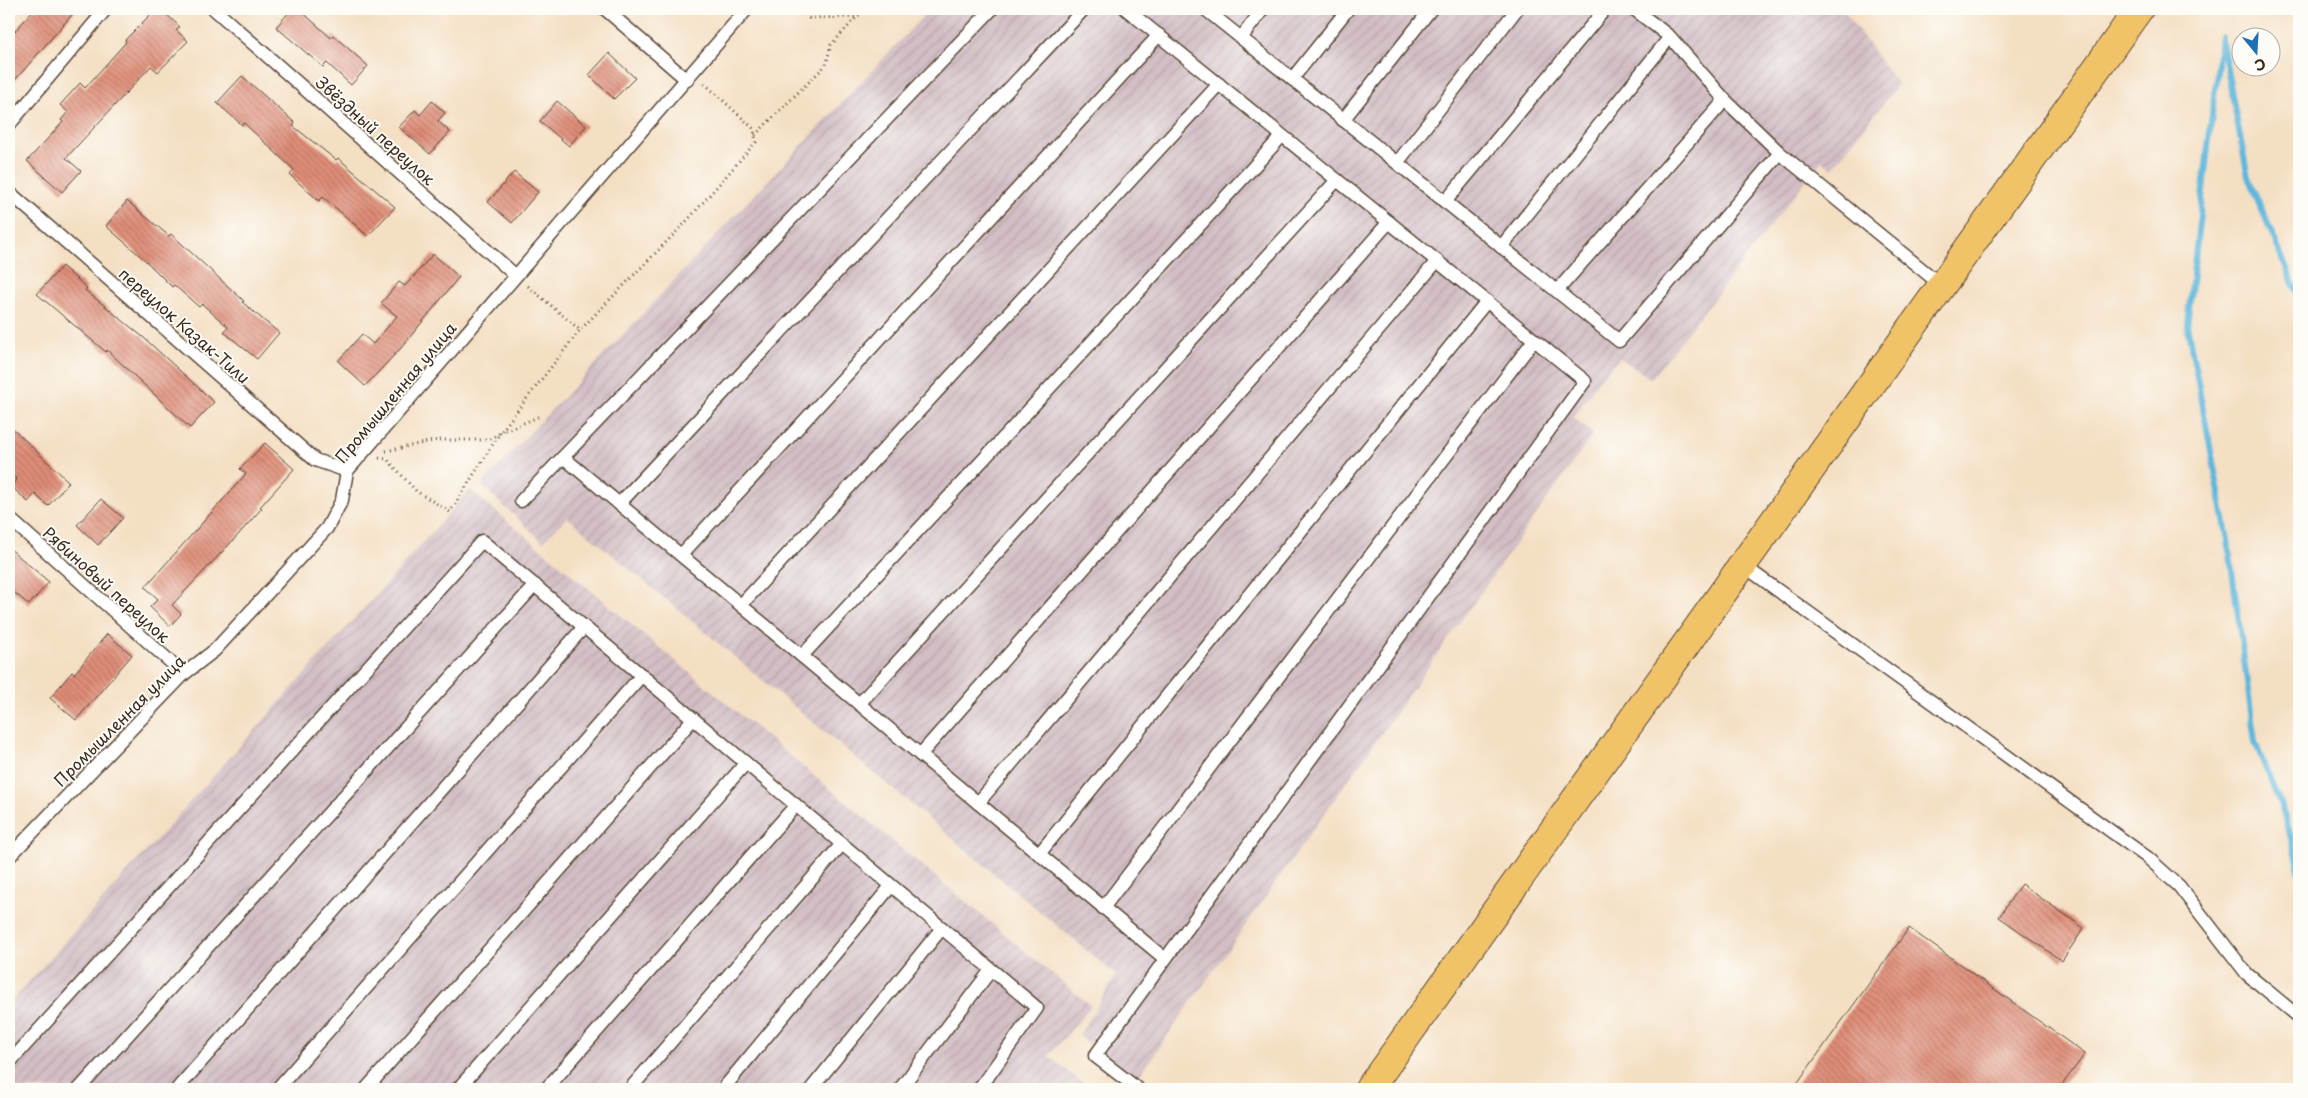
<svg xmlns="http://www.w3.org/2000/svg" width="2308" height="1098" font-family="'Playpen Sans',sans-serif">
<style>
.industrial{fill:url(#industrial-furrows)}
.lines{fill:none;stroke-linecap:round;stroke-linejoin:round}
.stream{stroke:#5fb7dc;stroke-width:6}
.building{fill:url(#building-back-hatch)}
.service-casing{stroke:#574537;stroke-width:15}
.trunk-casing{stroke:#574537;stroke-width:30}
.path{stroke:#574537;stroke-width:3;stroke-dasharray:1 4;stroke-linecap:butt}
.service{stroke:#fff;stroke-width:12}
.trunk{stroke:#f1c369;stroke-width:28}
.labels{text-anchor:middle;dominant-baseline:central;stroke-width:4;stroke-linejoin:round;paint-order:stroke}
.street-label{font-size:16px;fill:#3b2a1e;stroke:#fdfcf7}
</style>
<defs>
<pattern id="industrial-furrows" width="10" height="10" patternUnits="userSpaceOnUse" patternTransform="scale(1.25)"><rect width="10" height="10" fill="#d2bec4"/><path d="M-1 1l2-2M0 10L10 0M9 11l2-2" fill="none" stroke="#b5a3a8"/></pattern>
<pattern id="building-back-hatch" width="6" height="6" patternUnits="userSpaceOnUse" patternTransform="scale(1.25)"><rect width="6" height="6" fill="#df8d78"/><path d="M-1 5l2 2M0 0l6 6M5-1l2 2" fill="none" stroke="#b67362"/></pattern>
</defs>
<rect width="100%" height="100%" fill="#fdfcf7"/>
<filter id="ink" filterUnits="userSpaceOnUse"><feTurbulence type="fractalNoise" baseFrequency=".02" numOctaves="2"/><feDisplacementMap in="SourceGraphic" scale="10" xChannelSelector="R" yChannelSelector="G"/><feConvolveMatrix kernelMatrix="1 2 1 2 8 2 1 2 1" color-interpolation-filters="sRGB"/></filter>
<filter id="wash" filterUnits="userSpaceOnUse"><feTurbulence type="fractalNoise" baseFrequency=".0096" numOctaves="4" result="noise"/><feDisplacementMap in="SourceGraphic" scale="20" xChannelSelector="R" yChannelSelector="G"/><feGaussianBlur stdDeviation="1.12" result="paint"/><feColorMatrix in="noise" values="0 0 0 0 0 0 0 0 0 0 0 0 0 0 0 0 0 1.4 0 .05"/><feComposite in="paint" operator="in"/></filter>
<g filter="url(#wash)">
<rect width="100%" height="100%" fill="#f4dfc3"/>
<g class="industrial">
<path d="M930,9H1843L1898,85L1832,168L1821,161L1651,379L1620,358L1603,375L1573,417L1593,434L1136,1080L1079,1036L1116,975L567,517L543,542L481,485Z"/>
<path d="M470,490L1091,1006L1049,1056L1090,1089H9V1004Z"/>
</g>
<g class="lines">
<g class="stream">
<path d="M2221,37L2187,325L2228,540L2255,742L2286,819L2299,870"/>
<path d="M2222,43L2248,177L2299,297"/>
</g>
</g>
<g id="blocks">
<g class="building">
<path d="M34,9H77L9,87V38Z"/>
<path d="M156,9H161L180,27L176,30L188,41L158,72L151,66L66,158L81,171L62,192L27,161L63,122L61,120L68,112L60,105L80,83L85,88L126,42L125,40Z"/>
<path d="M292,9H299L331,38L333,35L368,66L351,85L327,63L323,67L276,27Z"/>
<path d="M609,53L635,78L614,99L589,75Z"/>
<path d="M242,76L295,123L293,126L336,160L338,158L395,207L368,236L323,197L319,201L290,175L294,170L244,123L242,125L217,103Z"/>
<path d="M432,101L445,113L438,121L450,132L430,154L399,127L415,110L420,115Z"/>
<path d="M557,101L586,126L569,146L540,121Z"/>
<path d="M514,172L538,192L512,223L488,202Z"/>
<path d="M127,201L169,236L171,234L244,301L242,302L279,333L257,359L224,332L228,327L202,304L199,307L174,285L172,287L146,261L106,226Z"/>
<path d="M433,254L459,277L401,348L365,386L338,361L362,334L373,344L397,316L381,303L399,282L405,286Z"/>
<path d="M62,266L87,288L85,290L143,337L214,402L190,428L107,350L106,352L37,294Z"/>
<path d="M9,425L69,482L48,506L35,494L28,502L11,486L17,479L9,472Z"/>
<path d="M265,443L294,469L260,507L262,508L239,534L172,605L181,614L170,626L150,607L158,599L145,587L246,474L240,469Z"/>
<path d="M101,499L123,518L98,545L77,525Z"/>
<path d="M9,548L49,582L29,605L9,588Z"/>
<path d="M107,634L132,655L76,720L50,698L72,672L74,674Z"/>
<path d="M2021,884L2084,928L2062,961L1999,917Z"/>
<path d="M1909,928L2085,1054L2059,1089H1793Z"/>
</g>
</g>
</g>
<g filter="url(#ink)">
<use href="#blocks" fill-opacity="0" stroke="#574537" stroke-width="1"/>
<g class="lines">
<defs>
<g id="service">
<path d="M214,9L515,275"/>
<path d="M605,9L687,80"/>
<path d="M1126,9L1585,381L1095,1056L1138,1089"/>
<path d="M1205,9L1619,341L1780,153"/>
<path d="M1634,9L1670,37L1725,100L1780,153L1941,285"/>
<path d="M1241,38L1263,9"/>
<path d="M1292,79L1348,9"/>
<path d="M1343,120L1431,9"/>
<path d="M9,125L106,9"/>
<path d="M1397,163L1517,9"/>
<path d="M9,192L315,460L347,471"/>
<path d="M1445,202L1605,9"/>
<path d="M1501,247L1670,37"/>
<path d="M1557,291L1725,100"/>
<path d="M563,457L1164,958"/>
<path d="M521,501L992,9"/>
<path d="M619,504L1084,9"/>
<path d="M9,518L184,674"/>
<path d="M681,555L1159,35"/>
<path d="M1744,566L2148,858L2179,886L2247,974L2299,1017"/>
<path d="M741,605L1219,84"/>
<path d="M802,656L1282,136"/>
<path d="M859,704L1337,180"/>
<path d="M920,755L1389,222"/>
<path d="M978,803L1437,261"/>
<path d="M1039,854L1487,301"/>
<path d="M9,857L184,674L215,650L327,528L342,500L347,471L747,9"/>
<path d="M1103,908L1534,340"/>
<path d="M9,1063L482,541L1037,1008L979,1089"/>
<path d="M79,1089L535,585"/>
<path d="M177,1089L584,627"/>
<path d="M277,1089L642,675"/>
<path d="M366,1089L693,719"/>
<path d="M458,1089L746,763"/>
<path d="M546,1089L796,805"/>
<path d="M630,1089L842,844"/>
<path d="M723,1089L891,886"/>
<path d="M811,1089L942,928"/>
<path d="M900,1089L991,970"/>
</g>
<path id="trunk" d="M1369,1089L2139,9"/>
</defs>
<use href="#service" class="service-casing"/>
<use href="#trunk" class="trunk-casing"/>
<g class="path">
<path d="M804,9L809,18L857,17L865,9"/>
<path d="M755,135L826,65L831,45L857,17"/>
<path d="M528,286L580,330L685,223L756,142L754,129L703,82"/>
<path d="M386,451L438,440H488L500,433L580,330"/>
<path d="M379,458L387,459L416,491L450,512L500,433L540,416"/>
</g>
<use href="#service" class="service"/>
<use href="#trunk" class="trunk"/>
</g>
</g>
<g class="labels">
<g class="street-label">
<text transform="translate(376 130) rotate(42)">Звёздный переулок</text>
<text transform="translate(185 325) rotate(41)">переулок Казак-Тили</text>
<text transform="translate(395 392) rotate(-50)">Промышленная улица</text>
<text transform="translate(107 584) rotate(42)">Рябиновый переулок</text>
<text transform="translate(119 720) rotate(-45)">Промышленная улица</text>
</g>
</g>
<rect width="2308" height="1098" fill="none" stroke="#fdfcf7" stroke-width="30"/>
<g transform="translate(2256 52) rotate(162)"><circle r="24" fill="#fdfcf7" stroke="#afa8a0"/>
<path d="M0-4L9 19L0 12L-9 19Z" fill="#1f6fb2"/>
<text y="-8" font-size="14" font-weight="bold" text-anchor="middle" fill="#3b2a1e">С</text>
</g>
</svg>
